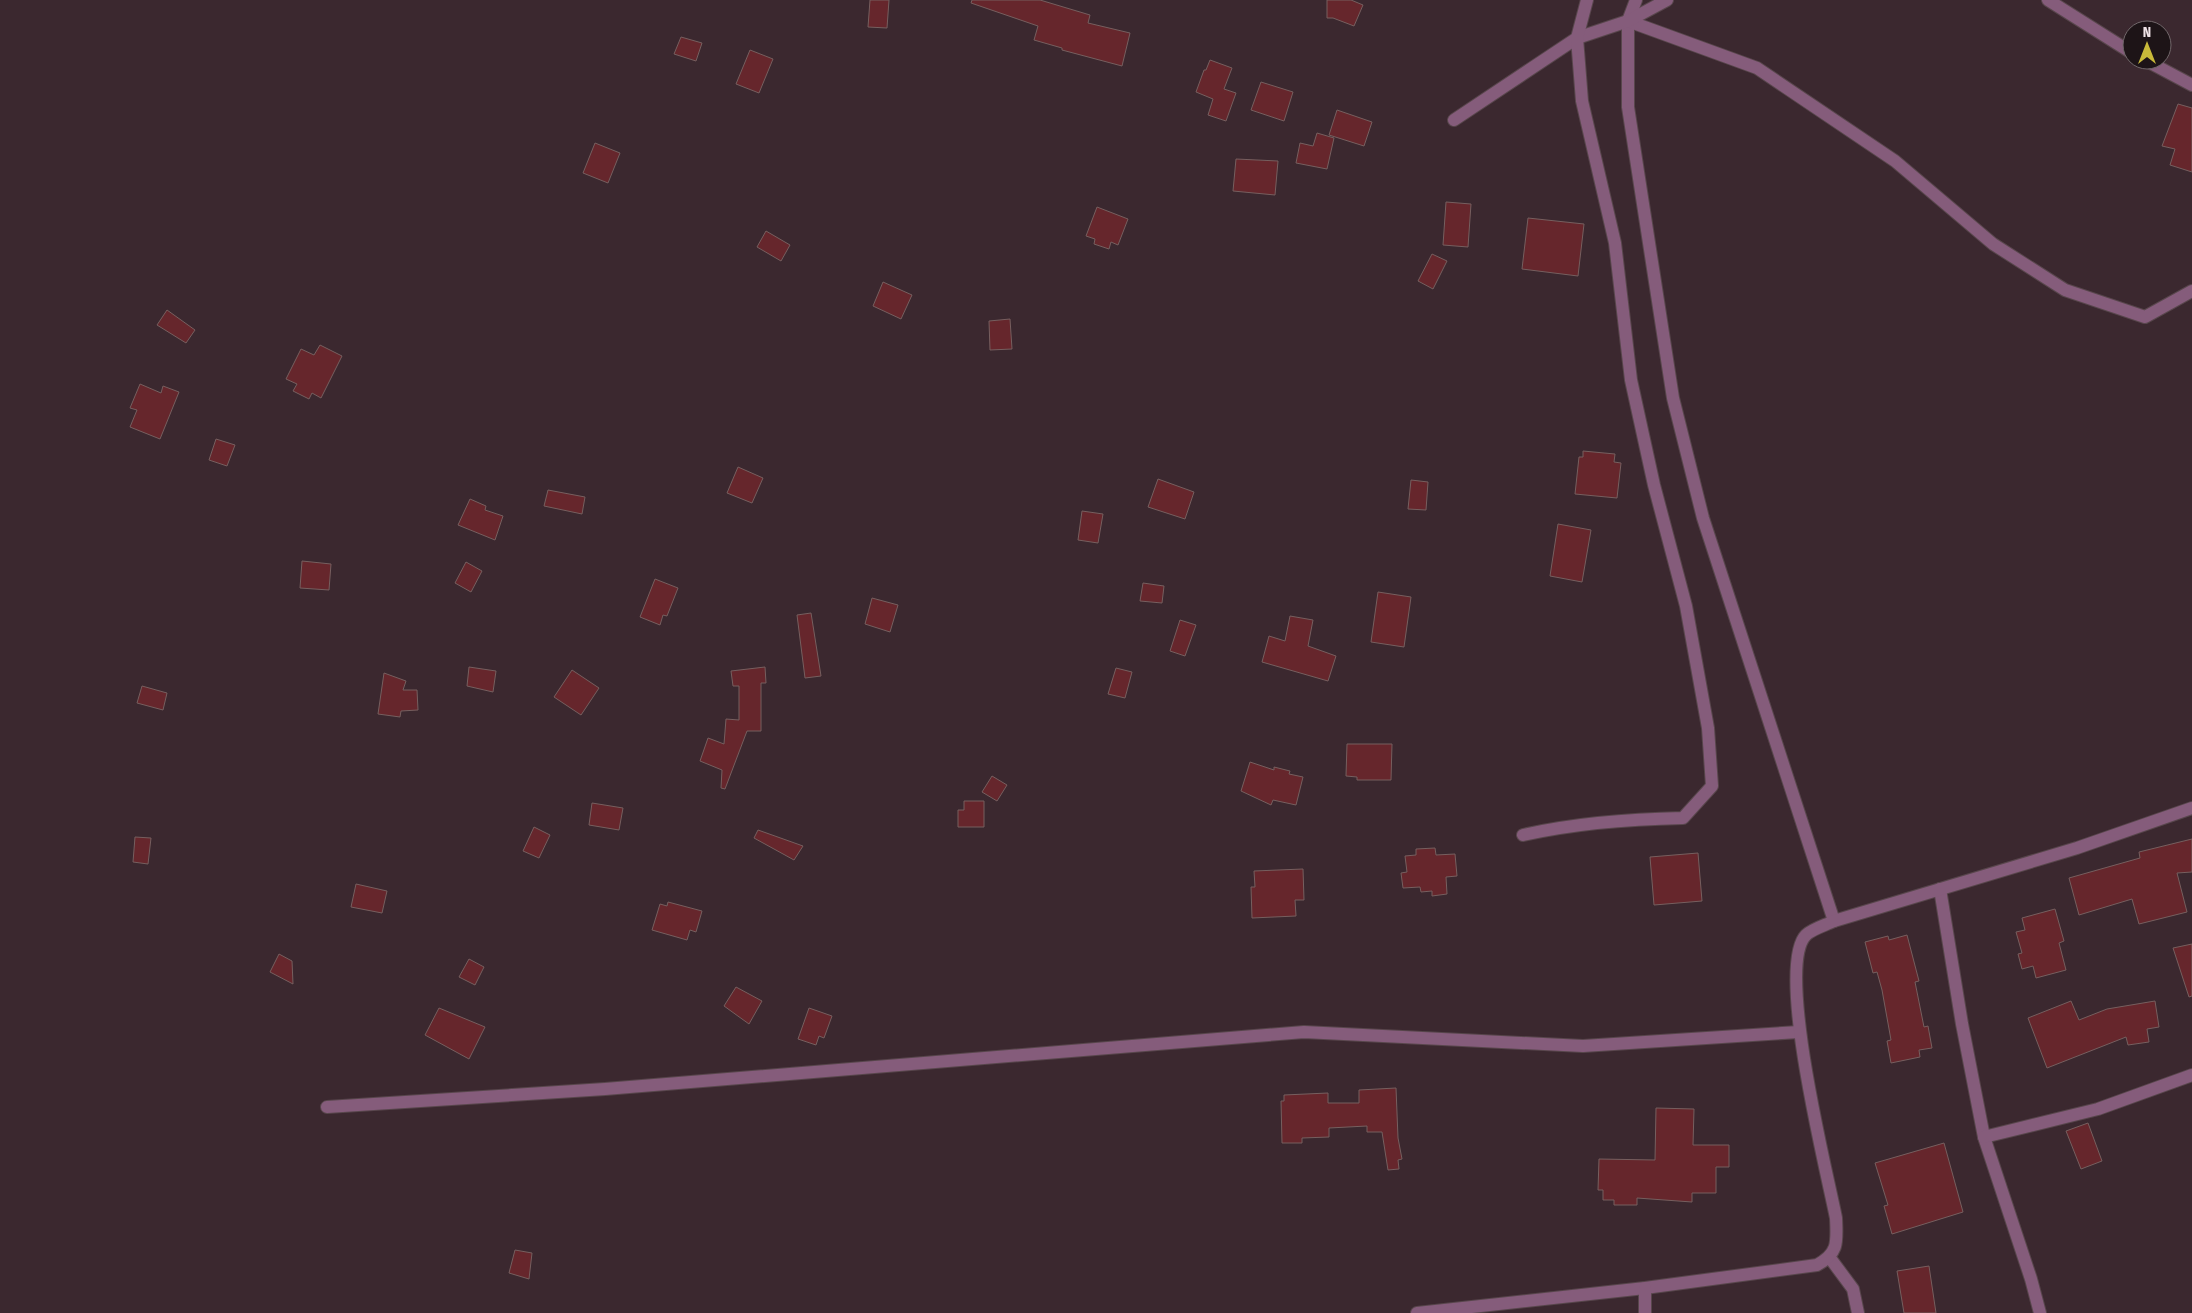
<svg xmlns="http://www.w3.org/2000/svg" width="2192" height="1313" font-family="'Fira Sans Condensed',sans-serif">
<style>
.building{fill:#66262c;stroke:#765f5f}
.lines{fill:none;stroke-linecap:round;stroke-linejoin:round}
.minor-casing{stroke:#58464c;stroke-width:14}
.minor{stroke:#855c7b;stroke-width:12}
</style>
<rect width="100%" height="100%" fill="#3b282f"/>
<g class="building">
<path d="M870,0H889L887,28L868,27Z"/>
<path d="M972,0H1040L1090,15L1088,23L1130,33L1122,66L1062,50V48L1034,40L1038,26L971,3Z"/>
<path d="M1327,0H1351L1363,5L1354,26L1333,18H1327Z"/>
<path d="M681,37L702,43L696,61L674,54Z"/>
<path d="M750,50L773,59L759,93L736,84Z"/>
<path d="M1210,60L1232,68L1224,89L1236,93L1226,121L1208,115L1213,99L1196,92L1204,70H1206Z"/>
<path d="M1261,82L1293,92L1284,121L1251,110Z"/>
<path d="M2178,104L2192,108V172L2170,165L2175,149L2162,146Z"/>
<path d="M1337,110L1372,122L1364,146L1329,135Z"/>
<path d="M1317,133L1334,138L1327,169L1296,163L1300,143L1313,146Z"/>
<path d="M595,143L620,153L608,183L583,173Z"/>
<path d="M1236,159L1278,161L1275,195L1233,191Z"/>
<path d="M1446,202L1471,204L1468,247L1443,245Z"/>
<path d="M1097,207L1128,219L1118,245L1111,242L1109,249L1094,244L1095,239L1086,236Z"/>
<path d="M1528,218L1584,224L1578,276L1522,269Z"/>
<path d="M766,231L790,245L781,261L757,247Z"/>
<path d="M1432,254L1447,261L1433,289L1418,281Z"/>
<path d="M883,282L912,295L901,319L873,306Z"/>
<path d="M167,310L195,330L186,343L157,325Z"/>
<path d="M1010,319L1012,349L990,350L989,321Z"/>
<path d="M320,345L342,356L321,398L312,393L309,399L293,391L297,384L286,379L301,349L314,355Z"/>
<path d="M140,384L161,393L163,386L179,392L160,439L130,427L137,410L130,408Z"/>
<path d="M216,439L235,445L227,466L209,460Z"/>
<path d="M1583,451L1615,454L1614,462L1621,463L1617,498L1575,494L1579,457H1583Z"/>
<path d="M738,467L763,478L752,503L727,493Z"/>
<path d="M1158,479L1194,492L1185,519L1148,507Z"/>
<path d="M1411,480L1428,482L1426,510L1408,509Z"/>
<path d="M548,490L585,497L582,514L544,506Z"/>
<path d="M470,499L486,506L485,510L503,516L495,540L458,525Z"/>
<path d="M1082,511L1103,514L1098,543L1078,540Z"/>
<path d="M1558,524L1591,530L1582,582L1550,576Z"/>
<path d="M302,561L331,564L329,590L300,588Z"/>
<path d="M466,562L482,571L471,592L455,583Z"/>
<path d="M655,579L678,588L667,616L663,615L660,625L640,617Z"/>
<path d="M1143,583L1164,586L1162,603L1140,601Z"/>
<path d="M1378,592L1411,597L1404,647L1371,642Z"/>
<path d="M872,598L898,605L890,632L865,624Z"/>
<path d="M811,613L821,676L805,678L797,615Z"/>
<path d="M1290,616L1313,620L1308,646L1336,656L1328,681L1262,662L1269,636L1285,641Z"/>
<path d="M1180,620L1196,625L1185,656L1170,651Z"/>
<path d="M469,667L496,671L493,692L467,686Z"/>
<path d="M765,667L766,683H761V731H747L725,789L721,788L722,770L700,761L708,738L724,744L726,719L739,720V686H733L731,671Z"/>
<path d="M1116,668L1132,672L1125,698L1108,694Z"/>
<path d="M572,670L599,688L581,715L554,697Z"/>
<path d="M384,673L406,681L403,690H417L418,710L401,711L400,717L378,714Z"/>
<path d="M142,686L167,693L163,710L137,703Z"/>
<path d="M1347,744H1392L1391,780H1357V777L1346,776Z"/>
<path d="M1250,762L1274,770V767L1290,771L1289,774L1303,777L1296,805L1273,800L1271,805L1241,791Z"/>
<path d="M992,776L1007,785L997,801L982,792Z"/>
<path d="M964,801H984V827H958V810H964Z"/>
<path d="M592,803L623,808L619,830L589,825Z"/>
<path d="M534,827L550,835L539,858L523,851Z"/>
<path d="M758,830L803,846L794,860L754,838Z"/>
<path d="M135,837L151,838L148,864L133,862Z"/>
<path d="M2192,839V872L2177,873L2187,912L2139,924L2132,899L2079,915L2069,878L2140,858L2139,852Z"/>
<path d="M1435,848L1436,855L1455,854L1457,876L1446,877L1447,894L1432,896V891L1421,892L1420,887L1403,888L1401,873L1407,872L1405,856L1416,855V849Z"/>
<path d="M1698,853L1702,901L1654,905L1650,857Z"/>
<path d="M1303,869L1304,900H1295L1296,916L1252,918L1251,887H1255L1254,871Z"/>
<path d="M356,884L387,891L382,913L351,907Z"/>
<path d="M668,902L702,911L696,932L690,930L687,940L652,930L660,904L667,906Z"/>
<path d="M2055,909L2064,941L2059,943L2066,970L2036,978L2033,966L2022,969L2018,954L2022,953L2016,932L2025,930L2022,918Z"/>
<path d="M1907,935L1919,981L1915,982L1924,1027L1928,1026L1932,1048L1919,1050L1920,1057L1891,1063L1887,1041L1891,1040L1882,990L1877,972L1873,973L1865,942L1888,936L1889,940Z"/>
<path d="M2192,944V996L2189,997L2173,948Z"/>
<path d="M279,954L292,961L293,984L270,972Z"/>
<path d="M469,959L484,967L475,985L459,977Z"/>
<path d="M736,987L762,1001L749,1024L724,1006Z"/>
<path d="M2071,1001L2079,1020L2107,1009L2155,1001L2159,1027L2147,1029L2149,1042L2128,1045L2126,1037L2047,1068L2028,1018Z"/>
<path d="M439,1008L485,1027L469,1059L425,1035Z"/>
<path d="M809,1008L832,1016L824,1038L819,1036L816,1045L798,1039Z"/>
<path d="M1396,1088L1398,1138L1402,1159L1398,1160L1399,1169L1388,1170L1382,1132H1367V1126L1329,1128V1137L1302,1138V1143H1282L1281,1101H1284V1095L1328,1093V1103H1359V1090Z"/>
<path d="M1656,1108L1694,1109L1693,1145H1729V1167H1716V1193H1692V1202L1637,1198V1205H1614V1200H1603V1190H1598L1599,1159L1655,1160Z"/>
<path d="M2088,1123L2102,1161L2081,1169L2066,1131Z"/>
<path d="M1944,1143L1963,1212L1892,1234L1884,1206L1888,1205L1875,1163Z"/>
<path d="M515,1250L532,1253L529,1279L509,1273Z"/>
<path d="M1929,1266L1936,1313H1904L1897,1271Z"/>
</g>
<g class="lines">
<defs>
<g id="minor">
<path d="M1636,0L1628,21V107L1673,398L1703,518L1834,921"/>
<path d="M2048,0L2132,53"/>
<path d="M1628,21L1757,68L1895,161L1993,244L2065,290L2145,317L2192,291"/>
<path d="M2145,60L2192,85"/>
<path d="M1454,120L1577,38L1628,21L1667,0"/>
<path d="M1523,835C1576,823 1629,819 1683,818L1712,786L1708,728L1686,606L1654,485L1631,380L1615,243L1582,101L1577,38L1587,0"/>
<path d="M1940,889L1962,1024L1984,1137L2031,1279L2040,1313"/>
<path d="M327,1107L605,1089L1304,1032L1583,1046L1799,1032"/>
<path d="M1984,1137L2098,1109L2192,1075"/>
<path d="M1830,1258L1853,1289L1858,1313"/>
<path d="M1417,1313L1645,1288L1817,1265C1839,1253 1837,1242 1836,1218C1827,1172 1775,966 1806,935C1812,929 1826,925 1834,921L2077,848L2192,808"/>
<path d="M1645,1313V1288"/>
</g>
</defs>
<use href="#minor" class="minor-casing"/>
<use href="#minor" class="minor"/>
</g>
<g transform="translate(2147 45)"><circle r="24" fill="#1d1417" stroke="#71676a"/>
<path d="M0-4L9 19L0 12L-9 19Z" fill="#c9ba3a"/>
<text y="-8" font-size="14" font-weight="bold" text-anchor="middle" fill="#f0e3e7">N</text>
</g>
</svg>
